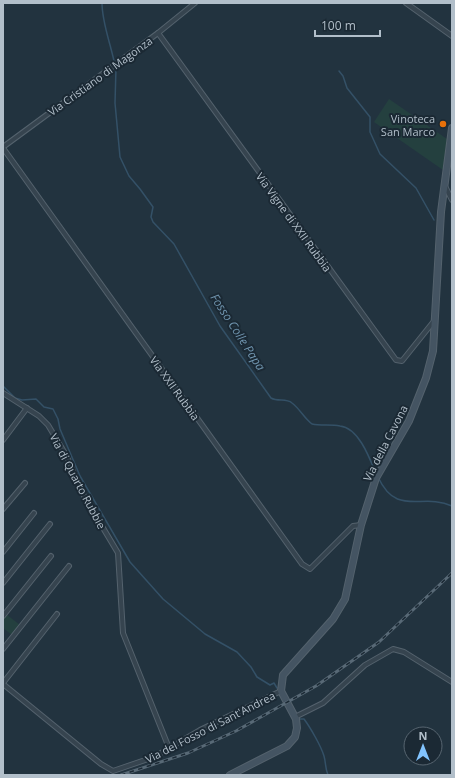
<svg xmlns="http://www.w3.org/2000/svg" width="455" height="778" font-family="'Open Sans',sans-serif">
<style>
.green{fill:#24403f}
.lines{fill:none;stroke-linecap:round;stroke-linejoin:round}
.stream{stroke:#345167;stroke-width:1.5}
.minor-casing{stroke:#54626d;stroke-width:6}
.secondary-casing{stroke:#54626d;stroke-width:8}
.minor{stroke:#36444f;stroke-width:4}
.secondary{stroke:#445462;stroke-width:6}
.rail-casing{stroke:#586976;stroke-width:3}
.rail{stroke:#1b2934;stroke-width:1.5;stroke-dasharray:4.5;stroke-linecap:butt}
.food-dot{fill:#e8710a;stroke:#1b2934;stroke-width:1.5}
.labels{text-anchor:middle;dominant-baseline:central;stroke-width:4;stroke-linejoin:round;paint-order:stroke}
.street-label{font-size:11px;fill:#b2bfca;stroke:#1b2934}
.poi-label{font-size:11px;fill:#b2bfca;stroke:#1b2934;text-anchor:end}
.water-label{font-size:12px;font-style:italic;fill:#7095af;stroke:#1b2934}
</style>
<rect width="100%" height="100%" fill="#22333f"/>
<g class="green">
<path d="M389,99L447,139L443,170L374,122Z"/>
<path d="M6,614L20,625L12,635L3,628V619Z"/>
</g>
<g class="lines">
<g class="stream">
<path d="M102,3C102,22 110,42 114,61"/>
<path d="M116,68L115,103L120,157L129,176L140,189L153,207L151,217L153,222L174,244L220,326L271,398C278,402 286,398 292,403C300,409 304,418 312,424C321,426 331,424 340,426C359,428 370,459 376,474"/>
<path d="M339,71L343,76L347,88L370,117V132L380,154L416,188L434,220"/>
<path d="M3,386L15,398L22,400L36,399L44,407L53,409L58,419L60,429L80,476L130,562L163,599L205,634L237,652L251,667L257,677L270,685L274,683L277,688"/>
<path d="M378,477C397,518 422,492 452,506"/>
<path d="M300,719H304C310,727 321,746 324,756C326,763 325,768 328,775"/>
</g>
<defs>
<g id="minor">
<path d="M406,3L452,36"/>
<path d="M158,33L396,360L402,361L434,321"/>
<path d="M3,147L158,33L195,3"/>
<path d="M3,148L302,564L310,569L353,526L361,525"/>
<path d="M445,186L452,200"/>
<path d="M3,393L39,416L48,425L66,455L84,496L118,553L123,633L169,748"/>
<path d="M3,440L27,408"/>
<path d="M3,509L25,483"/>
<path d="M3,552L34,513"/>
<path d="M3,583L50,524"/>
<path d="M3,616L51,556"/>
<path d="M3,649L69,566"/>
<path d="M3,683L57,614"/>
<path d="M3,684L101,764L113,771L154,757L200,730L281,691"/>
<path d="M295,717L323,703L365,665L393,649L404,652L452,682"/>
</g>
<path id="secondary" d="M230,775L287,746L295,737L297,728L296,719L281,691L283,675L333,619L345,599L361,525L376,478L409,421L426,378L433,351L441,212L452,128"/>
</defs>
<use href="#minor" class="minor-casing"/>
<use href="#secondary" class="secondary-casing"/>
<use href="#minor" class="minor"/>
<use href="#secondary" class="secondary"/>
<defs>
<path id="rail" d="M121,775L188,753L236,731L316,686L379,642L452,573"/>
</defs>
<use href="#rail" class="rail-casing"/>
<use href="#rail" class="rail"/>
</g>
<circle class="food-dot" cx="443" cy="124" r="4"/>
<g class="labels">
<g class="street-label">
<text transform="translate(100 76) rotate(-36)">Via Cristiano di Magonza</text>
<text transform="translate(294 222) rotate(54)">Via Vigne di XXII Rubbia</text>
<text transform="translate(175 388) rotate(54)">Via XXII Rubbia</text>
<text transform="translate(385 443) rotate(-63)">Via della Cavona</text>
<text transform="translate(78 481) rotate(62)">Via di Quarto Rubbie</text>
<text transform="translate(210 727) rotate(-27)">Via del Fosso di Sant'Andrea</text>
</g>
<g class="poi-label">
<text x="435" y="118">Vinoteca<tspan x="435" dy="13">San Marco</tspan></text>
</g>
<g class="water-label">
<text transform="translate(238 332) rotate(57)">Fosso Colle Papa</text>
</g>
</g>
<rect width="455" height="778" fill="none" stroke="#b2bfca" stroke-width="8"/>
<g transform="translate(423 746)"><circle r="19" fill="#1b2934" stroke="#576570"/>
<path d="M0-3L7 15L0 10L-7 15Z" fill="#82c4ff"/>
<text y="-6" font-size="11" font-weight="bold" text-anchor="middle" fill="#b2bfca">N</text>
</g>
<path d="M315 30v6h65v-6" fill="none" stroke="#b2bfca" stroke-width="2"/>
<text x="321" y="30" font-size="12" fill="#b2bfca" stroke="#1b2934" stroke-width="3" paint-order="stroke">100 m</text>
</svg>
